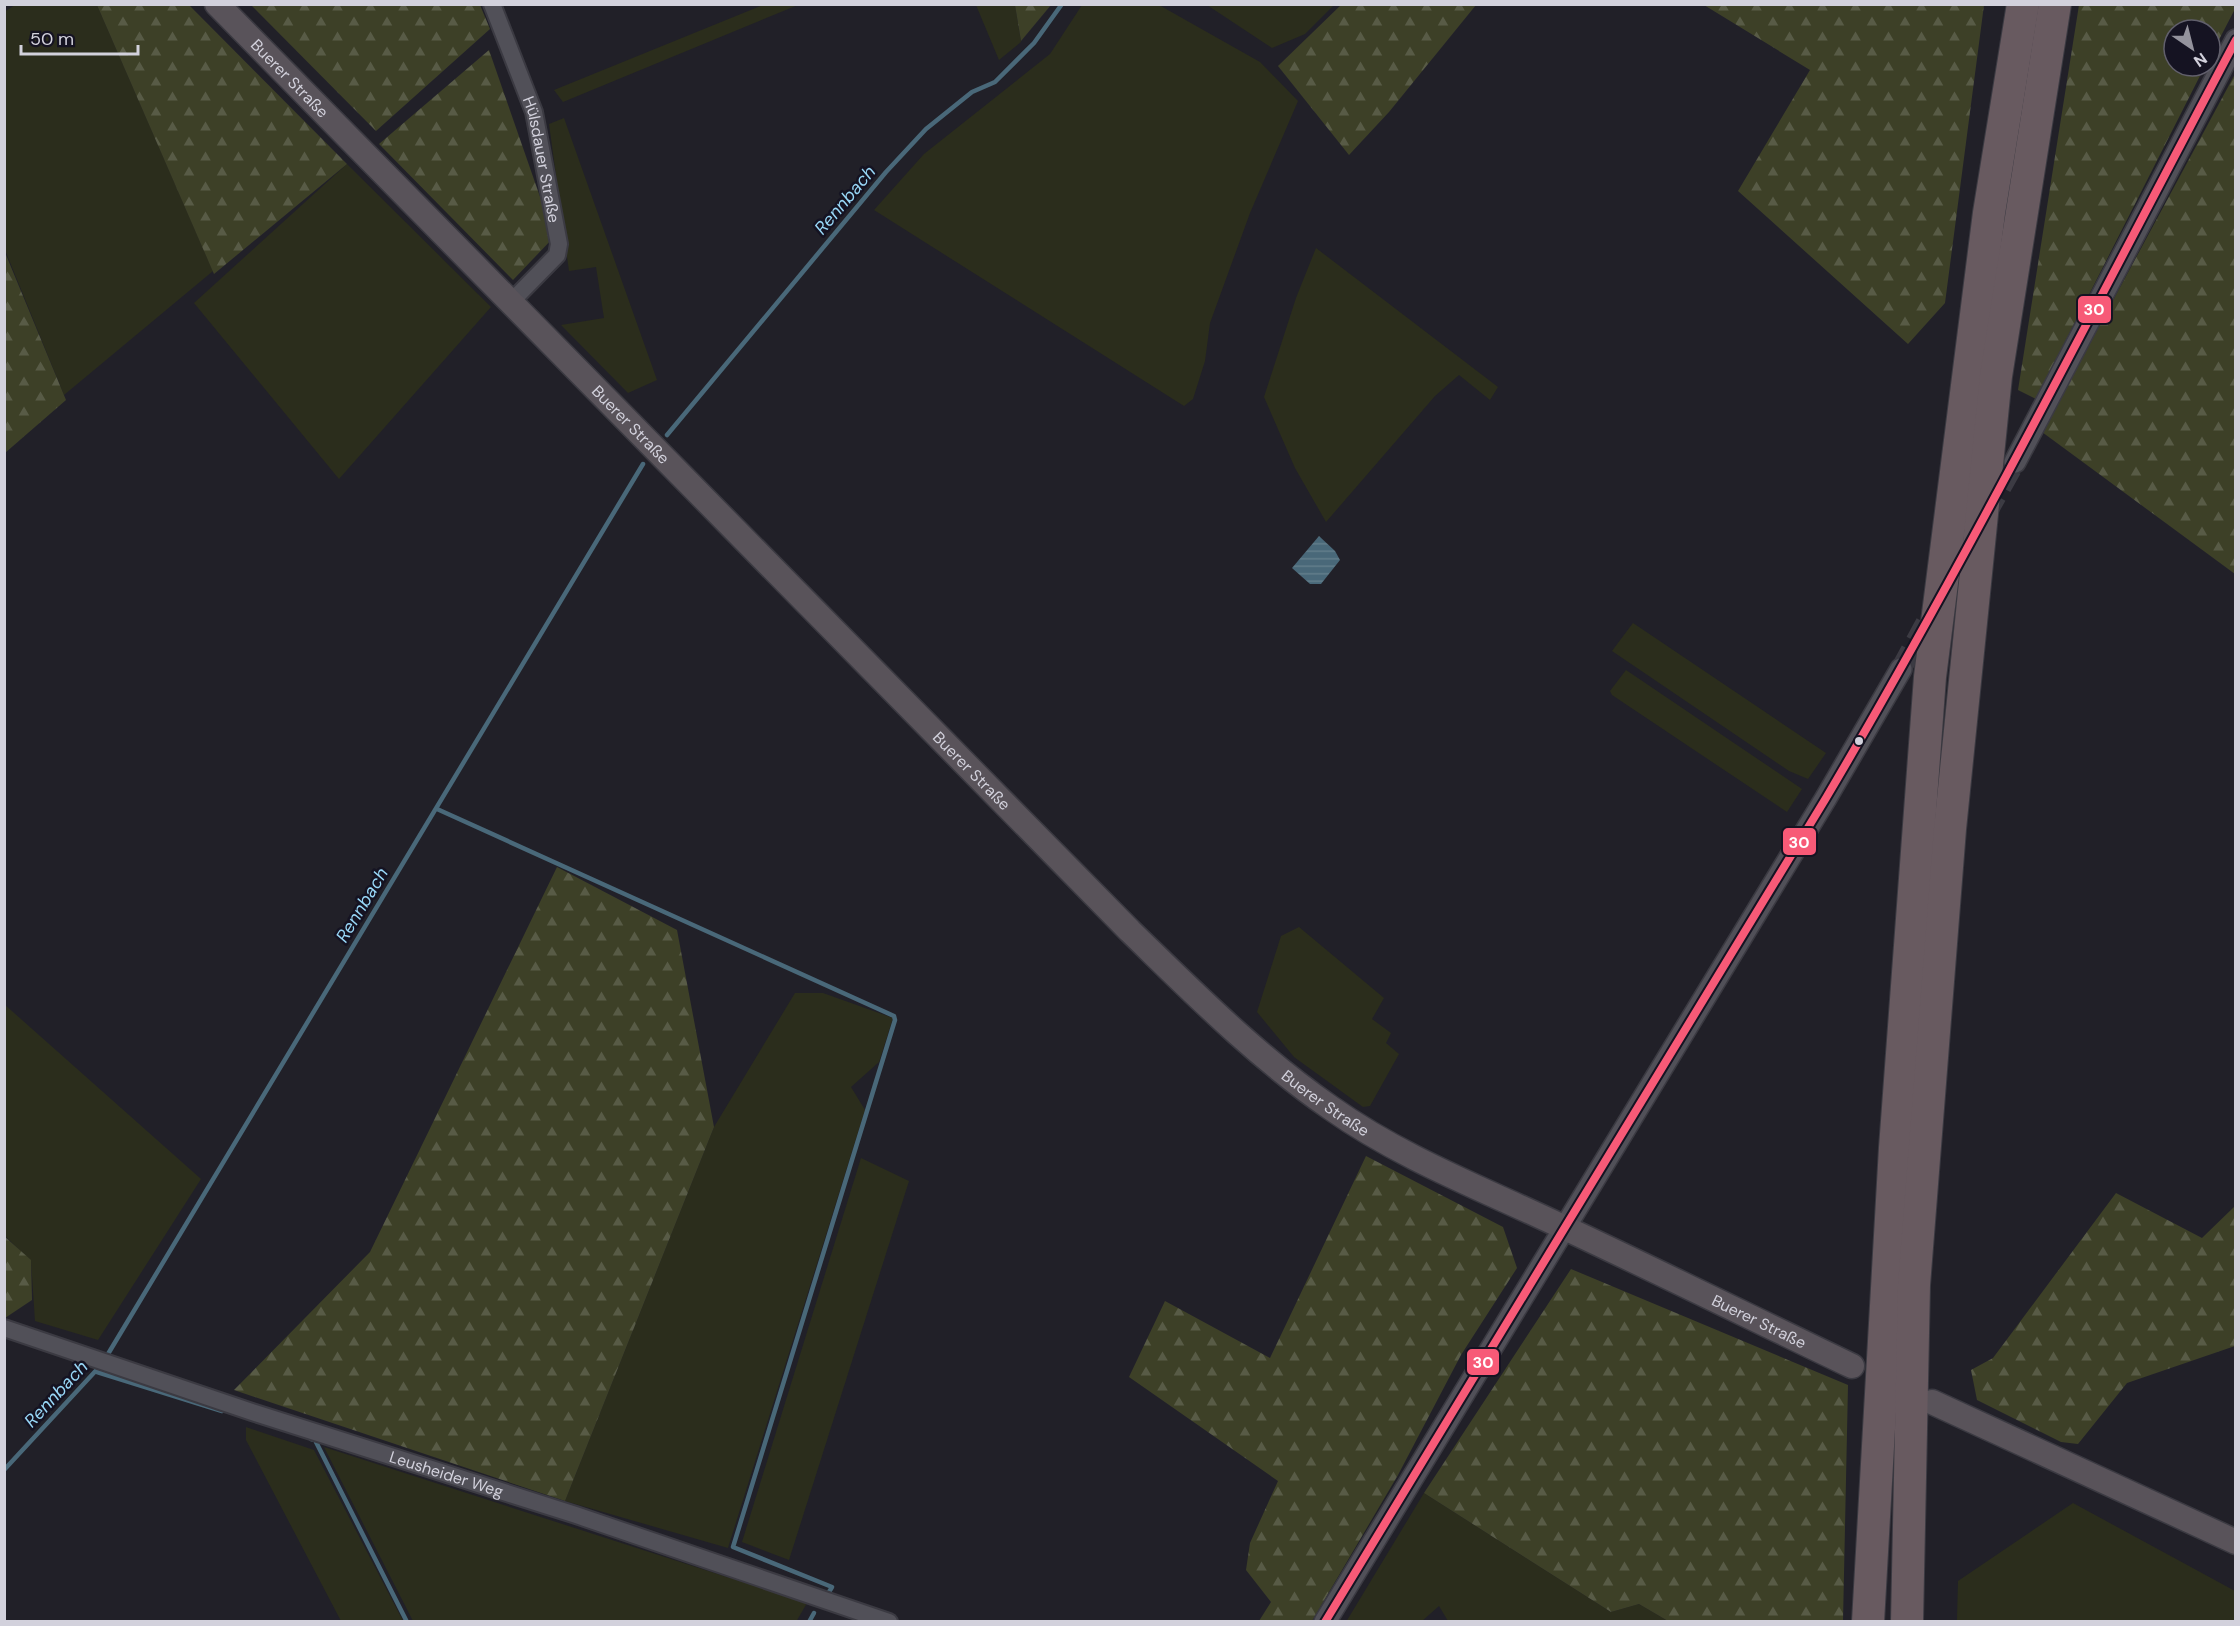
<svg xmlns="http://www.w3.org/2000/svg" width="2240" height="1626" font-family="'DM Sans',sans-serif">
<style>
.grass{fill:#2b2d1c}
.forest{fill:url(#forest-firs)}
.water{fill:url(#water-rules)}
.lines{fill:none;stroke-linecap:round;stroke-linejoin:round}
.stream{stroke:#496879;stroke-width:4.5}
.tertiary-tunnel{stroke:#3c3b43;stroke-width:21;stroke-dasharray:21 10;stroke-linecap:butt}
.minor-casing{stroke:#3b3a42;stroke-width:20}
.tertiary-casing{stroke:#3b3a42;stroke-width:24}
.secondary-casing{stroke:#3b3a42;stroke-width:27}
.motorway-casing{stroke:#3b3a42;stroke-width:34}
.minor{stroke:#515058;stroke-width:16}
.tertiary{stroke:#515058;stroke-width:21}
.secondary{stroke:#59535a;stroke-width:24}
.motorway{stroke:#685a60;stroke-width:32}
.bus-1-casing{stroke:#151322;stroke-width:12}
.bus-1{stroke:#f75a77;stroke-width:8}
.bus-dot{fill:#d2d1dc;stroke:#151322;stroke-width:2}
.labels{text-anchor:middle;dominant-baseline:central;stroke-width:5;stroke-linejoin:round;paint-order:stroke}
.street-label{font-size:16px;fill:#d2d1dc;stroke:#151322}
.water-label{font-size:18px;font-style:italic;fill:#98d7f7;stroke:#151322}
.line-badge{stroke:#151322;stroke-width:2}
.badge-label{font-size:16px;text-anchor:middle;font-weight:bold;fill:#fff}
</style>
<defs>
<pattern id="forest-firs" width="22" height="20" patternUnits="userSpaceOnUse" patternTransform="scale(1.5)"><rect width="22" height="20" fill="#3d4027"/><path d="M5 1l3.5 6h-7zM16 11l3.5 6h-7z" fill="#585b46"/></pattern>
<pattern id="water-rules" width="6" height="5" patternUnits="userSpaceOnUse" patternTransform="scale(1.5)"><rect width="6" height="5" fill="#496879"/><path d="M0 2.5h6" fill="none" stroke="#627d8b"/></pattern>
</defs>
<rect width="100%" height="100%" fill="#212028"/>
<g class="grass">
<path d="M15,5H97L213,271L64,395L5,250L4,12Z"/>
<path d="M763,5H798L563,102L554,90Z"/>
<path d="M976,5H1015L1021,42L999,60Z"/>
<path d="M1082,5H1159L1260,62L1298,101L1250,213L1210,323L1205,361L1193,399L1184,406L874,210L924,154L1050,54Z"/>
<path d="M1207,5H1334L1305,34L1272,48Z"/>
<path d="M564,118L657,380L628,393L561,325L604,318L596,267L569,271L549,124Z"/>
<path d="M347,164L491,307L339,479L194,303Z"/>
<path d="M1316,248L1498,387L1490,400L1459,375L1435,396L1326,522L1295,468L1264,397L1296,298Z"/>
<path d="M1633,623L1826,753L1808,779L1789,771L1612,651Z"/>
<path d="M1626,670L1802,789L1787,812L1612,695L1610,691Z"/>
<path d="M1299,927L1384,998L1372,1019L1391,1033L1386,1043L1399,1054L1370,1106L1363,1107L1294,1057L1257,1012L1281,936Z"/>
<path d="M795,993H823L893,1018L879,1062L851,1087L865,1110L728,1548L565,1501L714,1127Z"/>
<path d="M4,1004L201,1179L98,1340L35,1321L31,1261L5,1236Z"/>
<path d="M861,1158L909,1181L789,1560L742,1542Z"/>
<path d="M246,1427L314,1450L403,1621H341L246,1440Z"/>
<path d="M324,1447L807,1603L796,1622L413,1621Z"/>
<path d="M1424,1493L1611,1612L1639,1604L1668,1621H1448L1439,1606L1422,1621L1346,1622Z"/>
<path d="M2073,1503L2235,1591V1621H1957L1958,1581Z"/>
</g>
<g class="forest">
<path d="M1342,4L1476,5L1389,112L1349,155L1278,66Z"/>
<path d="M97,5H189L347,164L214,274Z"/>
<path d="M251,5H480L490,29L376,131Z"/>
<path d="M1015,5H1051L1021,41Z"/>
<path d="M1704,5H1984L1945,303L1908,344L1738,191L1810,70Z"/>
<path d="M2079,5L2235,4L2236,7L2210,57V30H2174V66H2205L2036,399L2018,390Z"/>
<path d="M489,50L554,237L513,280L379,144Z"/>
<path d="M2235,74V574L2042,432Z"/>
<path d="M4,250L66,400L5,453H4Z"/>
<path d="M557,867L677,930L714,1127L565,1501L234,1390L370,1252Z"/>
<path d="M1366,1156L1503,1227L1517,1268L1461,1355L1398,1475L1312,1621H1259L1271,1602L1246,1570L1250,1543L1278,1481L1129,1377L1165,1301L1270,1358Z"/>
<path d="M2116,1193L2202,1238L2235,1206V1346L2127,1383L2078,1444L2061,1442L1977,1400L1971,1370L1993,1358Z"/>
<path d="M4,1236L31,1260L32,1300L5,1318Z"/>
<path d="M1571,1269L1848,1385L1843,1621H1668L1639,1604L1611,1612L1424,1493Z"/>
</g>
<path class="water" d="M1319,536L1335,551L1340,560L1321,584H1310L1292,568Z"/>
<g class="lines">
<g class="stream">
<path d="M667,435L886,172L926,129L972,92L995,82L1034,43L1062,4"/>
<path d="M437,809L894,1016L895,1020L733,1547L832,1587L826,1597"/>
<path d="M105,1359L643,464"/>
<path d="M97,1372L222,1411"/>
<path d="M311,1439L315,1440L407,1622"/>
<path d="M4,1470L102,1364"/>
<path d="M809,1622L814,1613"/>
</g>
<g class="tertiary-tunnel">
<path d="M1986,514L2015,462"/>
<path d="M1901,669L1932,612"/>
</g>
<defs>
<g id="minor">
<path id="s1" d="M492,4L534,112L559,244L557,255L511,302"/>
<path id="s2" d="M4,1328L252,1412L576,1515L889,1622"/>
</g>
<g id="tertiary">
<path d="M2015,462L2236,40"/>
<path d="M1325,1622L1826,798L1901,669"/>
</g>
<g id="secondary">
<path id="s3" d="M217,4L1130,931C1194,993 1257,1057 1331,1108C1403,1159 1486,1190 1565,1228C1661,1273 1756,1320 1852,1366"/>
<path d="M1932,1402L2236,1542"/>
</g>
<g id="motorway">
<path d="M1868,1622L1895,1148L1930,677L1989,213L2023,4"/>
<path d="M1907,1622L1914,1285L1950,829L1996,376L2055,4"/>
</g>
</defs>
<use href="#minor" class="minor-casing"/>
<use href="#tertiary" class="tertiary-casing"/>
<use href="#secondary" class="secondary-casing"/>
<use href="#motorway" class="motorway-casing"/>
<use href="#minor" class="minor"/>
<use href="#tertiary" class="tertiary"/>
<use href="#secondary" class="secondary"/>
<use href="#motorway" class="motorway"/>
<defs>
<path id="bus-1" d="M1325,1622L1826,798C1972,551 2101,294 2236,40"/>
</defs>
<use href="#bus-1" class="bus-1-casing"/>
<use href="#bus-1" class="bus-1"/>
</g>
<circle class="bus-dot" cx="1859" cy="741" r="5"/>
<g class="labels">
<g class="street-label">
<text stroke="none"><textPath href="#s3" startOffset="104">Buerer Straße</textPath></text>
<text stroke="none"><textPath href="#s1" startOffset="164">Hülsdauer Straße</textPath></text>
<text stroke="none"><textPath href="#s3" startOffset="590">Buerer Straße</textPath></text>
<text stroke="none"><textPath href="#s3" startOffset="1076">Buerer Straße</textPath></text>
<text stroke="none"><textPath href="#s3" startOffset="1562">Buerer Straße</textPath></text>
<text stroke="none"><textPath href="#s3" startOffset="2048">Buerer Straße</textPath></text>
<text stroke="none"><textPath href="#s2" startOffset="466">Leusheider Weg</textPath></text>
</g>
<g class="water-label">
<text transform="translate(845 200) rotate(-50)">Rennbach</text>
<text transform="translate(362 905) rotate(-59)">Rennbach</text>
<text transform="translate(56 1394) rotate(-47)">Rennbach</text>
</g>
</g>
<g class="line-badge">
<rect x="2077" y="295" width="35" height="29" rx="6" fill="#f75a77"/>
<rect x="1782" y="827" width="35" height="29" rx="6" fill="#f75a77"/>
<rect x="1466" y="1348" width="34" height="28" rx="6" fill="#f75a77"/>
</g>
<g class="badge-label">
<text x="2094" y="315">30</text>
<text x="1799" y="848">30</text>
<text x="1483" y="1368">30</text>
</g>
<rect width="2240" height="1626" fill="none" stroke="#d2d1dc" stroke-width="12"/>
<g transform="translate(2192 48) rotate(145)"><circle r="28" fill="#151322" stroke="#615f6c" stroke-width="1.5"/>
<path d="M0-4.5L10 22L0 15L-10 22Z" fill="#94939d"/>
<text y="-9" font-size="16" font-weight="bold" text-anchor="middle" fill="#d2d1dc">N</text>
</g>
<path d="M21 45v9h117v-9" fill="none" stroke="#d2d1dc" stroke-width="3"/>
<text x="30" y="45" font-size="18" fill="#d2d1dc" stroke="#151322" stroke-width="4.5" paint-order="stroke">50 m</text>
</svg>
